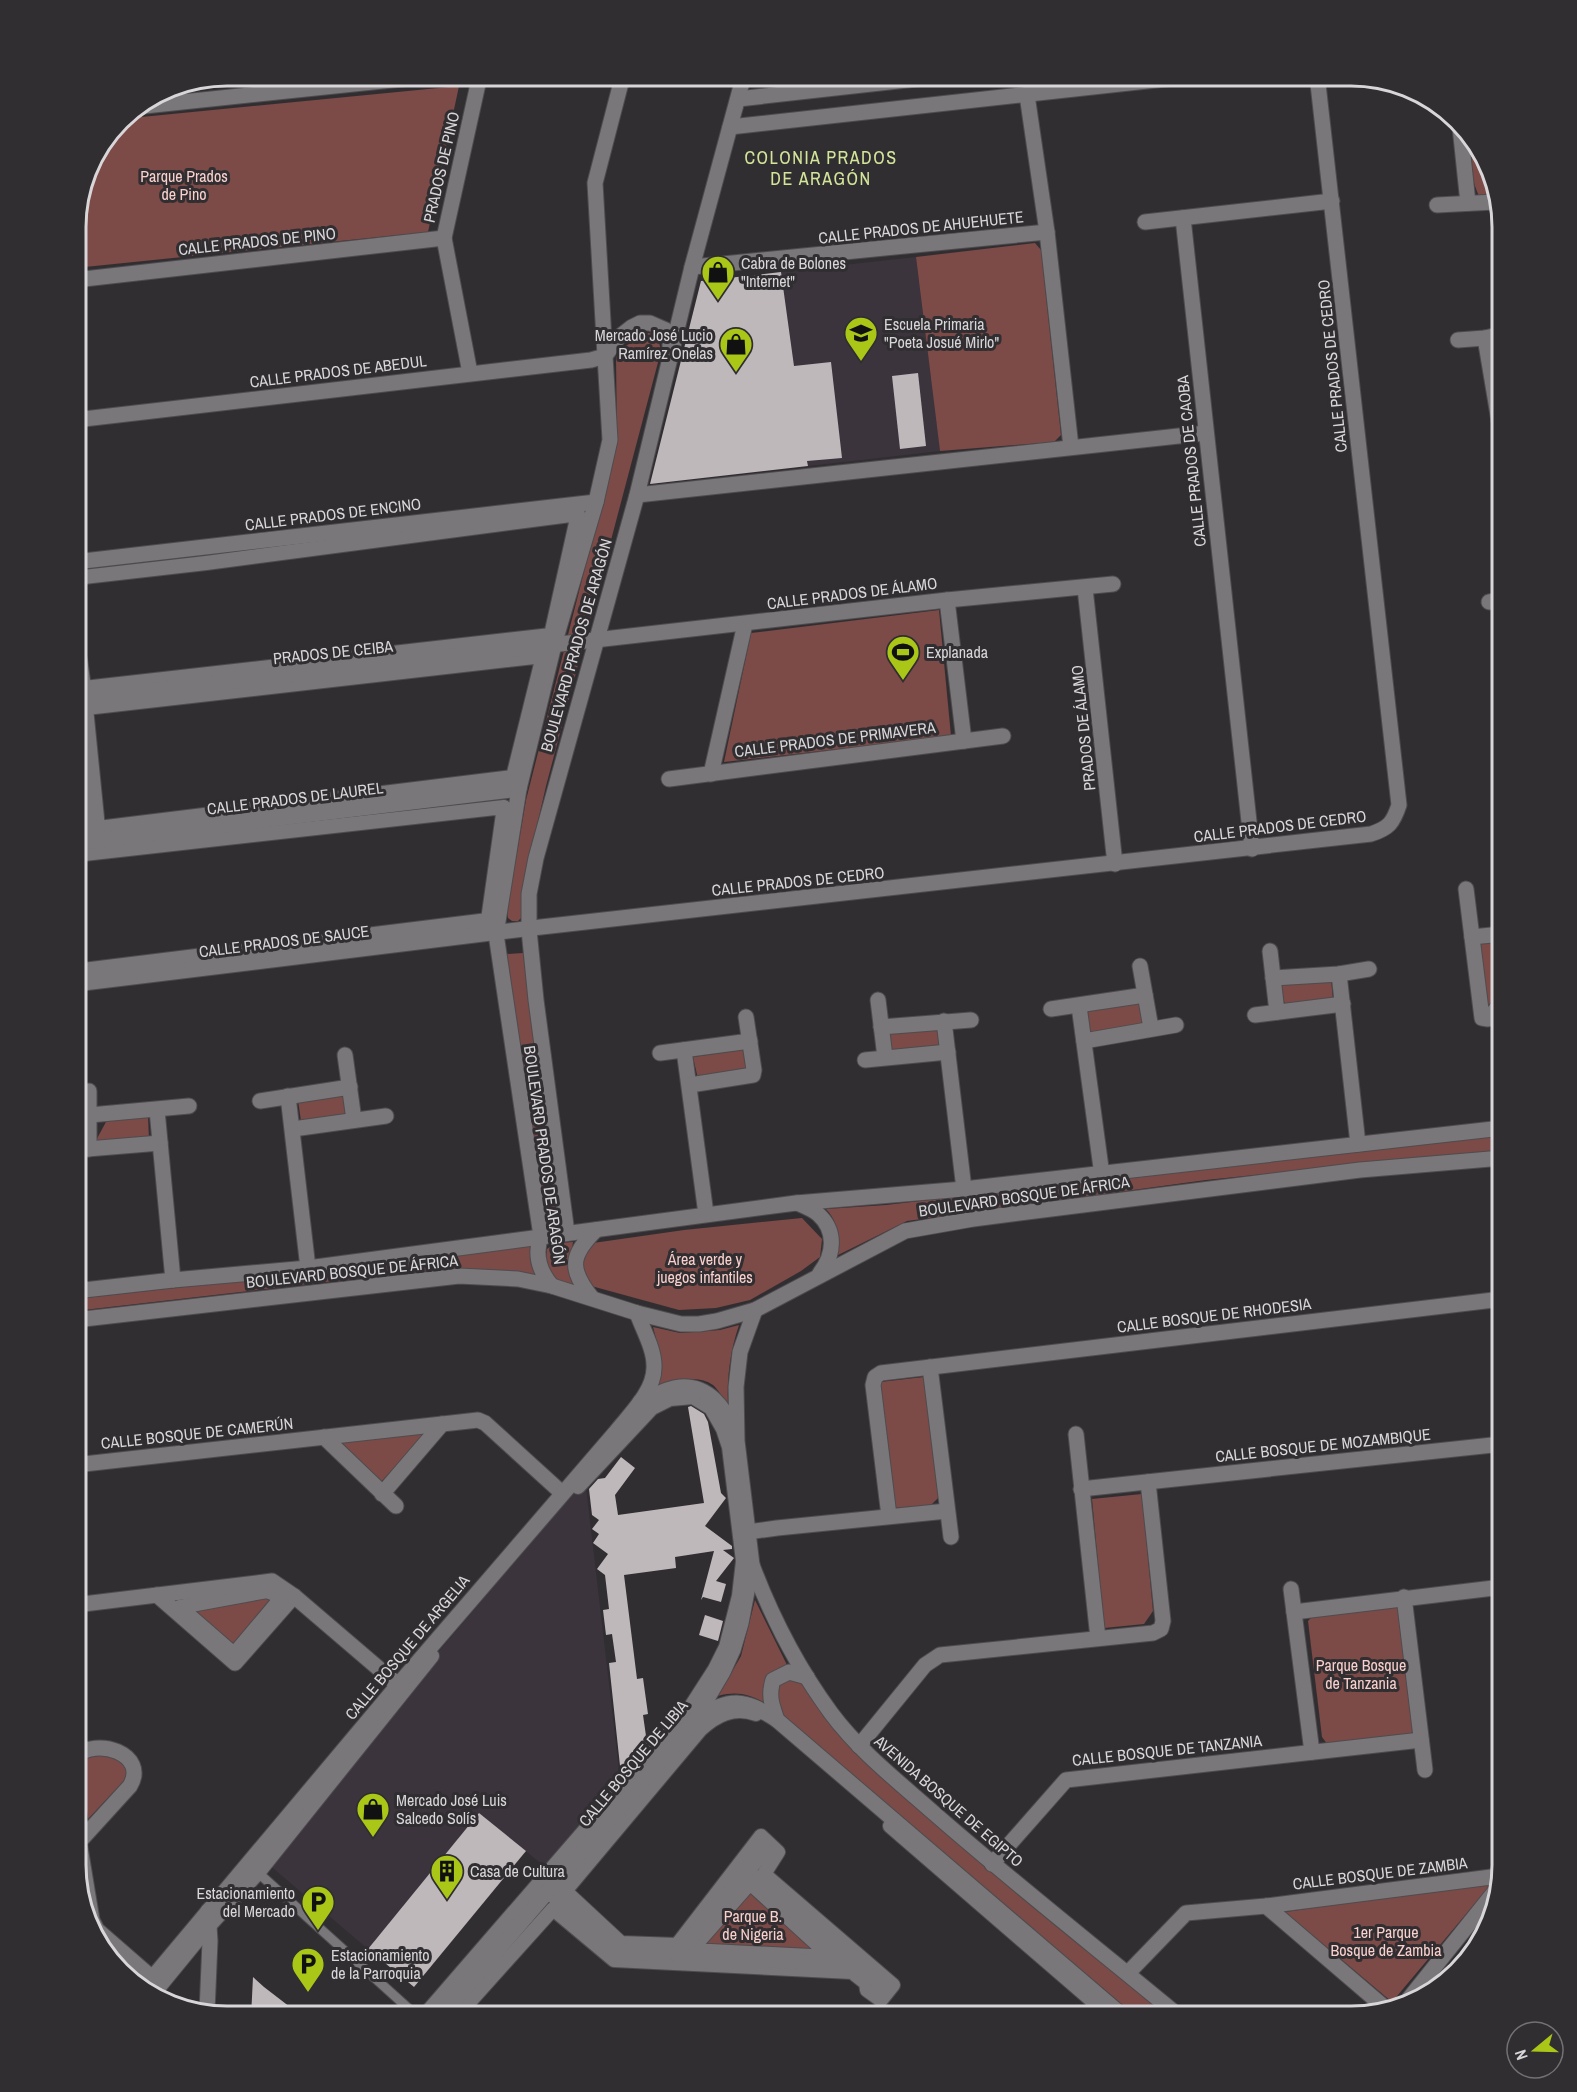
<svg xmlns="http://www.w3.org/2000/svg" width="1577" height="2092" font-family="'Archivo Narrow',sans-serif">
<style>
.built{fill:#3b343d}
.green{fill:#7c4a47}
.building{fill:#beb8bb}
.lines{fill:none;stroke-linecap:round;stroke-linejoin:round}
.service-casing{stroke:#4e4c4f;stroke-width:11}
.pedestrian-casing{stroke:#4e4c4f;stroke-width:16}
.minor-casing{stroke:#4e4c4f;stroke-width:17}
.tertiary-casing{stroke:#4e4c4f;stroke-width:17}
.service{stroke:#7a777b;stroke-width:9}
.pedestrian{stroke:#7a777b;stroke-width:14}
.minor{stroke:#7a777b;stroke-width:15}
.tertiary{stroke:#7a777b;stroke-width:15}
.labels{text-anchor:middle;dominant-baseline:central;stroke-width:6;stroke-linejoin:round;paint-order:stroke}
.street-label{font-size:16px;fill:#d8d6d9;stroke:#312e32}
.park-label{font-size:16px;fill:#f9d0cc;stroke:#312e32}
.poi-label{font-size:16px;fill:#d8d6d9;stroke:#312e32;text-anchor:start}
.neighbourhood-label{font-size:18px;letter-spacing:1.5px;fill:#d2e599;stroke:#312e32}
.rim{fill:none;stroke:#d8d6d9;stroke-width:3}
</style>
<rect width="100%" height="100%" fill="#312e32"/>
<g class="built">
<path d="M916,257L940,451L808,466L781,272Z"/>
<path d="M585,1479L621,1787L549,1870L479,1813L368,1949L267,1863L375,1727Z"/>
</g>
<g class="green">
<path d="M459,86L428,232L75,268V216L91,159L121,119Z"/>
<path d="M1477,142L1492,194L1479,196C1471,179 1468,159 1477,142Z"/>
<path d="M1035,243L1041,250L1061,435L1054,442L940,451L916,257Z"/>
<path d="M648,333L654,334L658,338L661,351L546,786L522,891L523,916L518,921H512L508,918L507,911L526,800L617,442L616,357L622,348Z"/>
<path d="M1502,342V392H1498L1492,358L1496,343Z"/>
<path d="M939,610L951,736L724,762L751,633Z"/>
<path d="M1502,939V992L1486,1011L1477,940Z"/>
<path d="M523,953L557,1221L552,1225L547,1224L544,1220L507,954Z"/>
<path d="M1331,979L1333,1000L1285,1005L1280,983Z"/>
<path d="M1140,1003L1144,1025L1088,1035L1085,1012Z"/>
<path d="M939,1027L942,1047L887,1052L885,1033Z"/>
<path d="M749,1049L751,1070L698,1079L693,1057Z"/>
<path d="M342,1093L346,1115L301,1121L298,1100Z"/>
<path d="M148,1117L149,1139L93,1146L107,1120Z"/>
<path d="M1502,1133V1150L1206,1180L907,1221L836,1256C839,1237 839,1223 826,1209L886,1205Z"/>
<path d="M802,1218L822,1239L820,1257L801,1271L750,1300L716,1308L679,1310L584,1284L581,1263L586,1244L684,1230Z"/>
<path d="M573,1242L570,1263L573,1286C550,1280 544,1274 547,1249L556,1243Z"/>
<path d="M505,1246H535C530,1257 531,1264 536,1275L477,1269L422,1271L75,1311V1299L265,1278Z"/>
<path d="M739,1325C730,1352 727,1376 728,1404C723,1399 718,1389 713,1385C695,1373 673,1383 656,1389C665,1370 658,1346 653,1327L680,1333L720,1330Z"/>
<path d="M924,1377L941,1495L931,1505L893,1508L880,1382Z"/>
<path d="M427,1432L380,1483L338,1441Z"/>
<path d="M1142,1494L1153,1611L1144,1624L1104,1628L1092,1499Z"/>
<path d="M267,1591L282,1597L234,1654L180,1607Z"/>
<path d="M755,1600L787,1665C765,1673 767,1681 765,1703C748,1694 737,1691 718,1696L741,1656Z"/>
<path d="M1392,1605L1400,1610L1414,1729L1410,1736L1328,1745L1322,1737L1308,1621L1315,1614Z"/>
<path d="M793,1679L802,1683L824,1715L1104,1964L1167,2017H1137L857,1781L784,1716L779,1708L776,1690L783,1682Z"/>
<path d="M114,1753L134,1770L88,1819L81,1759Z"/>
<path d="M1493,1882L1392,2002L1285,1912Z"/>
<path d="M750,1883L831,1957L691,1950Z"/>
</g>
<g class="building">
<path d="M781,272L794,366L831,362L842,458L807,461L808,466L650,484L701,281Z"/>
<path d="M918,373L926,446L900,449L892,376Z"/>
<path d="M691,1406L704,1414L708,1422L721,1493L726,1498L705,1526L732,1546V1549L723,1550L734,1558L716,1581L726,1584L721,1602L703,1597L701,1600L714,1551L675,1557L676,1568L624,1575L637,1679L643,1678L648,1714L643,1715L647,1743L621,1775L609,1663L616,1662L612,1634L606,1635L603,1610L609,1609L605,1575L597,1569L608,1554L593,1543L599,1534L592,1529L599,1520L592,1515L589,1489L598,1479L605,1478L621,1457L635,1468L615,1495L618,1515L704,1503L688,1407Z"/>
<path d="M705,1615L723,1621L718,1641L699,1635Z"/>
<path d="M479,1813L526,1851L414,1987L368,1949Z"/>
<path d="M253,1977L264,1987L303,2017H251Z"/>
</g>
<g class="lines">
<defs>
<path id="service" d="M254,1869L418,2017"/>
<g id="pedestrian">
<path d="M543,656L513,777L98,828L86,708Z"/>
<path d="M75,660L80,659L84,688L551,635L578,514L206,563L75,578"/>
<path d="M75,830L79,829L75,795"/>
<path d="M75,971L488,920L504,807L75,855"/>
<path d="M267,1591L282,1597L234,1654L180,1607Z"/>
<path d="M890,1826L1111,2017"/>
<path d="M750,1883L831,1957L691,1950Z"/>
<path d="M151,1997L210,1925L258,1873L432,1656"/>
<path d="M423,2017L688,1711L715,1669L726,1647L739,1596L743,1561L729,1447L723,1429L711,1408L693,1397L670,1399L652,1408L578,1487"/>
<path d="M456,2017L553,1909L614,1960L852,1972L866,1983L867,1990L881,2000L893,1985L764,1874L778,1852L761,1836L677,1945L621,1943L565,1891L700,1730C716,1715 734,1706 756,1714"/>
</g>
<g id="minor">
<path d="M1027,95L1047,232L1071,447"/>
<path d="M738,99L952,75"/>
<path d="M135,107L440,75"/>
<path d="M730,127L1202,75"/>
<path d="M1460,127L1468,203"/>
<path d="M1437,205L1495,202"/>
<path d="M1183,218L1252,849"/>
<path d="M1145,222L1332,201"/>
<path d="M692,267L1047,232"/>
<path d="M75,280L444,238"/>
<path d="M1485,338L1499,421"/>
<path d="M1458,340L1485,338L1502,334"/>
<path d="M470,373L444,238L480,75"/>
<path d="M75,420L591,360L605,356L595,183L623,75"/>
<path d="M637,495L1206,433"/>
<path d="M75,562L596,502"/>
<path d="M1085,588L1115,864"/>
<path d="M947,600L964,741"/>
<path d="M1489,602L1502,600"/>
<path d="M711,774L745,624"/>
<path d="M669,779L1003,736"/>
<path d="M92,841L75,699L947,600L1113,584"/>
<path d="M75,843L519,789"/>
<path d="M1466,889L1482,1018L1488,1019L1502,1002"/>
<path d="M1472,937L1502,934"/>
<path d="M1270,951L1277,1012"/>
<path d="M1140,966L1151,1028"/>
<path d="M1339,974L1358,1144"/>
<path d="M1273,978L1339,974L1369,969"/>
<path d="M75,984L541,927L1371,834C1389,828 1393,823 1399,805L1317,75"/>
<path d="M878,1000L885,1057"/>
<path d="M1079,1006L1102,1175"/>
<path d="M1051,1009L1145,995"/>
<path d="M1255,1015L1343,1004"/>
<path d="M944,1021L964,1189"/>
<path d="M881,1027L971,1020"/>
<path d="M1084,1041L1176,1025"/>
<path d="M684,1050L706,1214"/>
<path d="M660,1053L750,1041"/>
<path d="M345,1055L354,1120"/>
<path d="M865,1060L948,1052"/>
<path d="M690,1085L753,1075L754,1070L746,1017"/>
<path d="M89,1091V1149"/>
<path d="M288,1096L308,1268"/>
<path d="M260,1101L350,1087"/>
<path d="M157,1110L173,1280"/>
<path d="M90,1115L189,1106"/>
<path d="M293,1129L386,1116"/>
<path d="M75,1150L160,1143"/>
<path d="M930,1367L951,1537"/>
<path d="M1076,1434L1098,1638"/>
<path d="M324,1437L396,1506"/>
<path d="M75,1465L478,1420L485,1423L562,1493"/>
<path d="M1081,1489L1502,1444"/>
<path d="M382,1494L442,1424"/>
<path d="M889,1516L873,1385L875,1377L881,1373L1502,1299"/>
<path d="M748,1532L777,1528L947,1511"/>
<path d="M1291,1589L1312,1752"/>
<path d="M157,1595L235,1663L294,1596"/>
<path d="M1404,1597L1425,1770"/>
<path d="M75,1605L272,1581L294,1596L398,1685"/>
<path d="M1294,1612L1502,1587"/>
<path d="M859,1746L925,1665L940,1655L1153,1633L1161,1629L1163,1621L1148,1482"/>
<path d="M75,1757C96,1736 149,1754 130,1786L79,1842"/>
<path d="M75,1817L92,1920L97,1930L151,1977"/>
<path d="M992,1864L1066,1780L1421,1740"/>
<path d="M748,1872L856,1965L880,1984"/>
<path d="M548,1891L617,1951L856,1965"/>
<path d="M1266,1906L1384,2007"/>
<path d="M677,1955L765,1850"/>
<path d="M1128,1973L1186,1913L1266,1906L1499,1876"/>
<path d="M1408,2000L1496,1890"/>
<path d="M207,2012L210,1941L208,1911"/>
<path d="M440,2017L696,1719"/>
</g>
<g id="tertiary">
<path d="M797,1203C804,1206 812,1209 818,1214C837,1231 834,1255 820,1273"/>
<path d="M567,1233L536,1000L529,930V894L536,858L637,495L692,267L744,75"/>
<path d="M552,1286C539,1271 534,1255 541,1236L496,934L519,789L554,645L596,502L610,440L605,356L618,338L632,327L640,323H650L666,330L670,339V348"/>
<path d="M75,1291L173,1280L308,1268L796,1203L964,1189L1502,1128"/>
<path d="M592,1298C569,1269 570,1256 596,1230"/>
<path d="M75,1320L459,1276L518,1279L552,1286L637,1313L681,1324H699L717,1321L755,1310L905,1231L973,1219L1360,1170L1502,1158"/>
<path d="M640,1402C652,1397 666,1388 680,1387C708,1385 726,1408 734,1432"/>
<path d="M752,1565C772,1618 797,1667 831,1713C860,1752 899,1782 935,1814C1015,1884 1098,1949 1180,2017"/>
<path d="M697,1716L723,1672L733,1650L741,1623L752,1565L737,1441L736,1387L740,1352L755,1310"/>
<path d="M696,1719C730,1697 744,1698 777,1720L1124,2017"/>
<path d="M777,1720C772,1705 768,1696 773,1680L789,1672L807,1677"/>
<path d="M143,1989L398,1685L615,1433C629,1415 654,1392 654,1368C655,1350 643,1330 637,1313"/>
</g>
</defs>
<use href="#service" class="service-casing"/>
<use href="#pedestrian" class="pedestrian-casing"/>
<use href="#minor" class="minor-casing"/>
<use href="#tertiary" class="tertiary-casing"/>
<use href="#service" class="service"/>
<use href="#pedestrian" class="pedestrian"/>
<use href="#minor" class="minor"/>
<use href="#tertiary" class="tertiary"/>
</g>
<defs>
<symbol id="shop-pin" viewBox="-11 -11 22 30"><path d="M0 17L-7.5 6A9.5 9.5 0 1 1 7.5 6Z" fill="#aac718" stroke="#312e32"/><path d="M-5-2.5h2.3a2.7 3.5 0 0 1 5.4 0H5L5.5 6h-11ZM-1.5-2.5h3a1.5 2.3 0 0 0-3 0Z" fill="#111"/></symbol>
<symbol id="school-pin" viewBox="-11 -11 22 30"><path d="M0 17L-7.5 6A9.5 9.5 0 1 1 7.5 6Z" fill="#aac718" stroke="#312e32"/><path d="M0-5L7-2L0 1L-7-2ZM-4 1L0 2.5L4 1V4Q0 6-4 4Z" fill="#111"/></symbol>
<symbol id="stadium-pin" viewBox="-11 -11 22 30"><path d="M0 17L-7.5 6A9.5 9.5 0 1 1 7.5 6Z" fill="#aac718" stroke="#312e32"/><path d="M0-5a6.5 5 0 1 0 0 10a6.5 5 0 1 0 0-10ZM-3.5-1.8h7v3.6h-7Z" fill="#111"/></symbol>
<symbol id="building-pin" viewBox="-11 -11 22 30"><path d="M0 17L-7.5 6A9.5 9.5 0 1 1 7.5 6Z" fill="#aac718" stroke="#312e32"/><path d="M-4-6H4V6H1V3H-1V6H-4ZM-2.5-4.3h1.7v1.8h-1.7ZM.8-4.3h1.7v1.8H.8ZM-2.5-1h1.7V.8h-1.7ZM.8-1h1.7V.8H.8Z" fill="#111"/></symbol>
<symbol id="parking-pin" viewBox="-11 -11 22 30"><path d="M0 17L-7.5 6A9.5 9.5 0 1 1 7.5 6Z" fill="#aac718" stroke="#312e32"/><path d="M-3.5-5.5H1a3.5 3.5 0 0 1 0 7H-1V5.5H-3.5ZM-1-3.4V-.6H.8a1.4 1.4 0 0 0 0-2.8Z" fill="#111"/></symbol>
</defs>
<g fill-rule="evenodd">
<use href="#shop-pin" x="699" y="253" width="38" height="52"/>
<use href="#school-pin" x="842" y="314" width="38" height="52"/>
<use href="#shop-pin" x="717" y="325" width="38" height="52"/>
<use href="#stadium-pin" x="884" y="633" width="38" height="52"/>
<use href="#shop-pin" x="354" y="1790" width="38" height="52"/>
<use href="#building-pin" x="428" y="1852" width="38" height="52"/>
<use href="#parking-pin" x="299" y="1883" width="38" height="52"/>
<use href="#parking-pin" x="289" y="1945" width="38" height="52"/>
</g>
<g class="labels">
<g class="street-label">
<text transform="translate(441 167) rotate(-77)">PRADOS DE PINO</text>
<text transform="translate(921 227) rotate(-6)">CALLE PRADOS DE AHUEHUETE</text>
<text transform="translate(257 241) rotate(-6)">CALLE PRADOS DE PINO</text>
<text transform="translate(1332 366) rotate(-96)">CALLE PRADOS DE CEDRO</text>
<text transform="translate(338 371) rotate(-7)">CALLE PRADOS DE ABEDUL</text>
<text transform="translate(1191 461) rotate(-96)">CALLE PRADOS DE CAOBA</text>
<text transform="translate(333 514) rotate(-7)">CALLE PRADOS DE ENCINO</text>
<text transform="translate(852 593) rotate(-7)">CALLE PRADOS DE ÁLAMO</text>
<text transform="translate(576 645) rotate(-74)">BOULEVARD PRADOS DE ARAGÓN</text>
<text transform="translate(333 652) rotate(-6)">PRADOS DE CEIBA</text>
<text transform="translate(1083 728) rotate(-96)">PRADOS DE ÁLAMO</text>
<text transform="translate(835 739) rotate(-7)">CALLE PRADOS DE PRIMAVERA</text>
<text transform="translate(295 798) rotate(-7)">CALLE PRADOS DE LAUREL</text>
<text transform="translate(1280 826) rotate(-7)">CALLE PRADOS DE CEDRO</text>
<text transform="translate(798 881) rotate(-6)">CALLE PRADOS DE CEDRO</text>
<text transform="translate(284 941) rotate(-7)">CALLE PRADOS DE SAUCE</text>
<text transform="translate(545 1155) rotate(82)">BOULEVARD PRADOS DE ARAGÓN</text>
<text transform="translate(1024 1196) rotate(-8)">BOULEVARD BOSQUE DE ÁFRICA</text>
<text transform="translate(352 1271) rotate(-6)">BOULEVARD BOSQUE DE ÁFRICA</text>
<text transform="translate(1214 1315) rotate(-7)">CALLE BOSQUE DE RHODESIA</text>
<text transform="translate(197 1433) rotate(-6)">CALLE BOSQUE DE CAMERÚN</text>
<text transform="translate(1323 1445) rotate(-6)">CALLE BOSQUE DE MOZAMBIQUE</text>
<text transform="translate(407 1647) rotate(-50)">CALLE BOSQUE DE ARGELIA</text>
<text transform="translate(1167 1750) rotate(-6)">CALLE BOSQUE DE TANZANIA</text>
<text transform="translate(633 1763) rotate(-50)">CALLE BOSQUE DE LIBIA</text>
<text transform="translate(949 1801) rotate(41)">AVENIDA BOSQUE DE EGIPTO</text>
<text transform="translate(1380 1873) rotate(-7)">CALLE BOSQUE DE ZAMBIA</text>
</g>
<g class="park-label">
<text x="184" y="176">Parque Prados<tspan x="184" dy="18">de Pino</tspan></text>
<text x="705" y="1259">Área verde y<tspan x="705" dy="18">juegos infantiles</tspan></text>
<text x="1361" y="1665">Parque Bosque<tspan x="1361" dy="18">de Tanzania</tspan></text>
<text x="753" y="1916">Parque B.<tspan x="753" dy="18">de Nigeria</tspan></text>
<text x="1386" y="1932">1er Parque<tspan x="1386" dy="18">Bosque de Zambia</tspan></text>
</g>
<g class="poi-label">
<text x="741" y="263">Cabra de Bolones<tspan x="741" dy="18">"Internet"</tspan></text>
<text x="884" y="324">Escuela Primaria<tspan x="884" dy="18">"Poeta Josué Mirlo"</tspan></text>
<text x="713" y="335" text-anchor="end">Mercado José Lucio<tspan x="713" dy="18">Ramírez Onelas</tspan></text>
<text x="926" y="652">Explanada</text>
<text x="396" y="1800">Mercado José Luis<tspan x="396" dy="18">Salcedo Solís</tspan></text>
<text x="470" y="1871">Casa de Cultura</text>
<text x="295" y="1893" text-anchor="end">Estacionamiento<tspan x="295" dy="18">del Mercado</tspan></text>
<text x="331" y="1955">Estacionamiento<tspan x="331" dy="18">de la Parroquia</tspan></text>
</g>
<g class="neighbourhood-label">
<text x="821" y="157">COLONIA PRADOS<tspan x="821" dy="21">DE ARAGÓN</tspan></text>
</g>
</g>
<path d="M0 0H1577V2092H0ZM227 86H1351A141 141 0 0 1 1492 227V1865A141 141 0 0 1 1351 2006H227A141 141 0 0 1 86 1865V227A141 141 0 0 1 227 86Z" fill="#312e32" fill-rule="evenodd"/>
<path class="rim" d="M227 86H1351A141 141 0 0 1 1492 227V1865A141 141 0 0 1 1351 2006H227A141 141 0 0 1 86 1865V227A141 141 0 0 1 227 86Z"/>
<g transform="translate(1535 2050) rotate(251)"><circle r="28" fill="#312e32" stroke="#747175" stroke-width="1.5"/>
<path d="M0-4.5L10 22L0 15L-10 22Z" fill="#aac718"/>
<text y="-9" font-size="16" font-weight="bold" text-anchor="middle" fill="#d8d6d9">N</text>
</g>
</svg>
